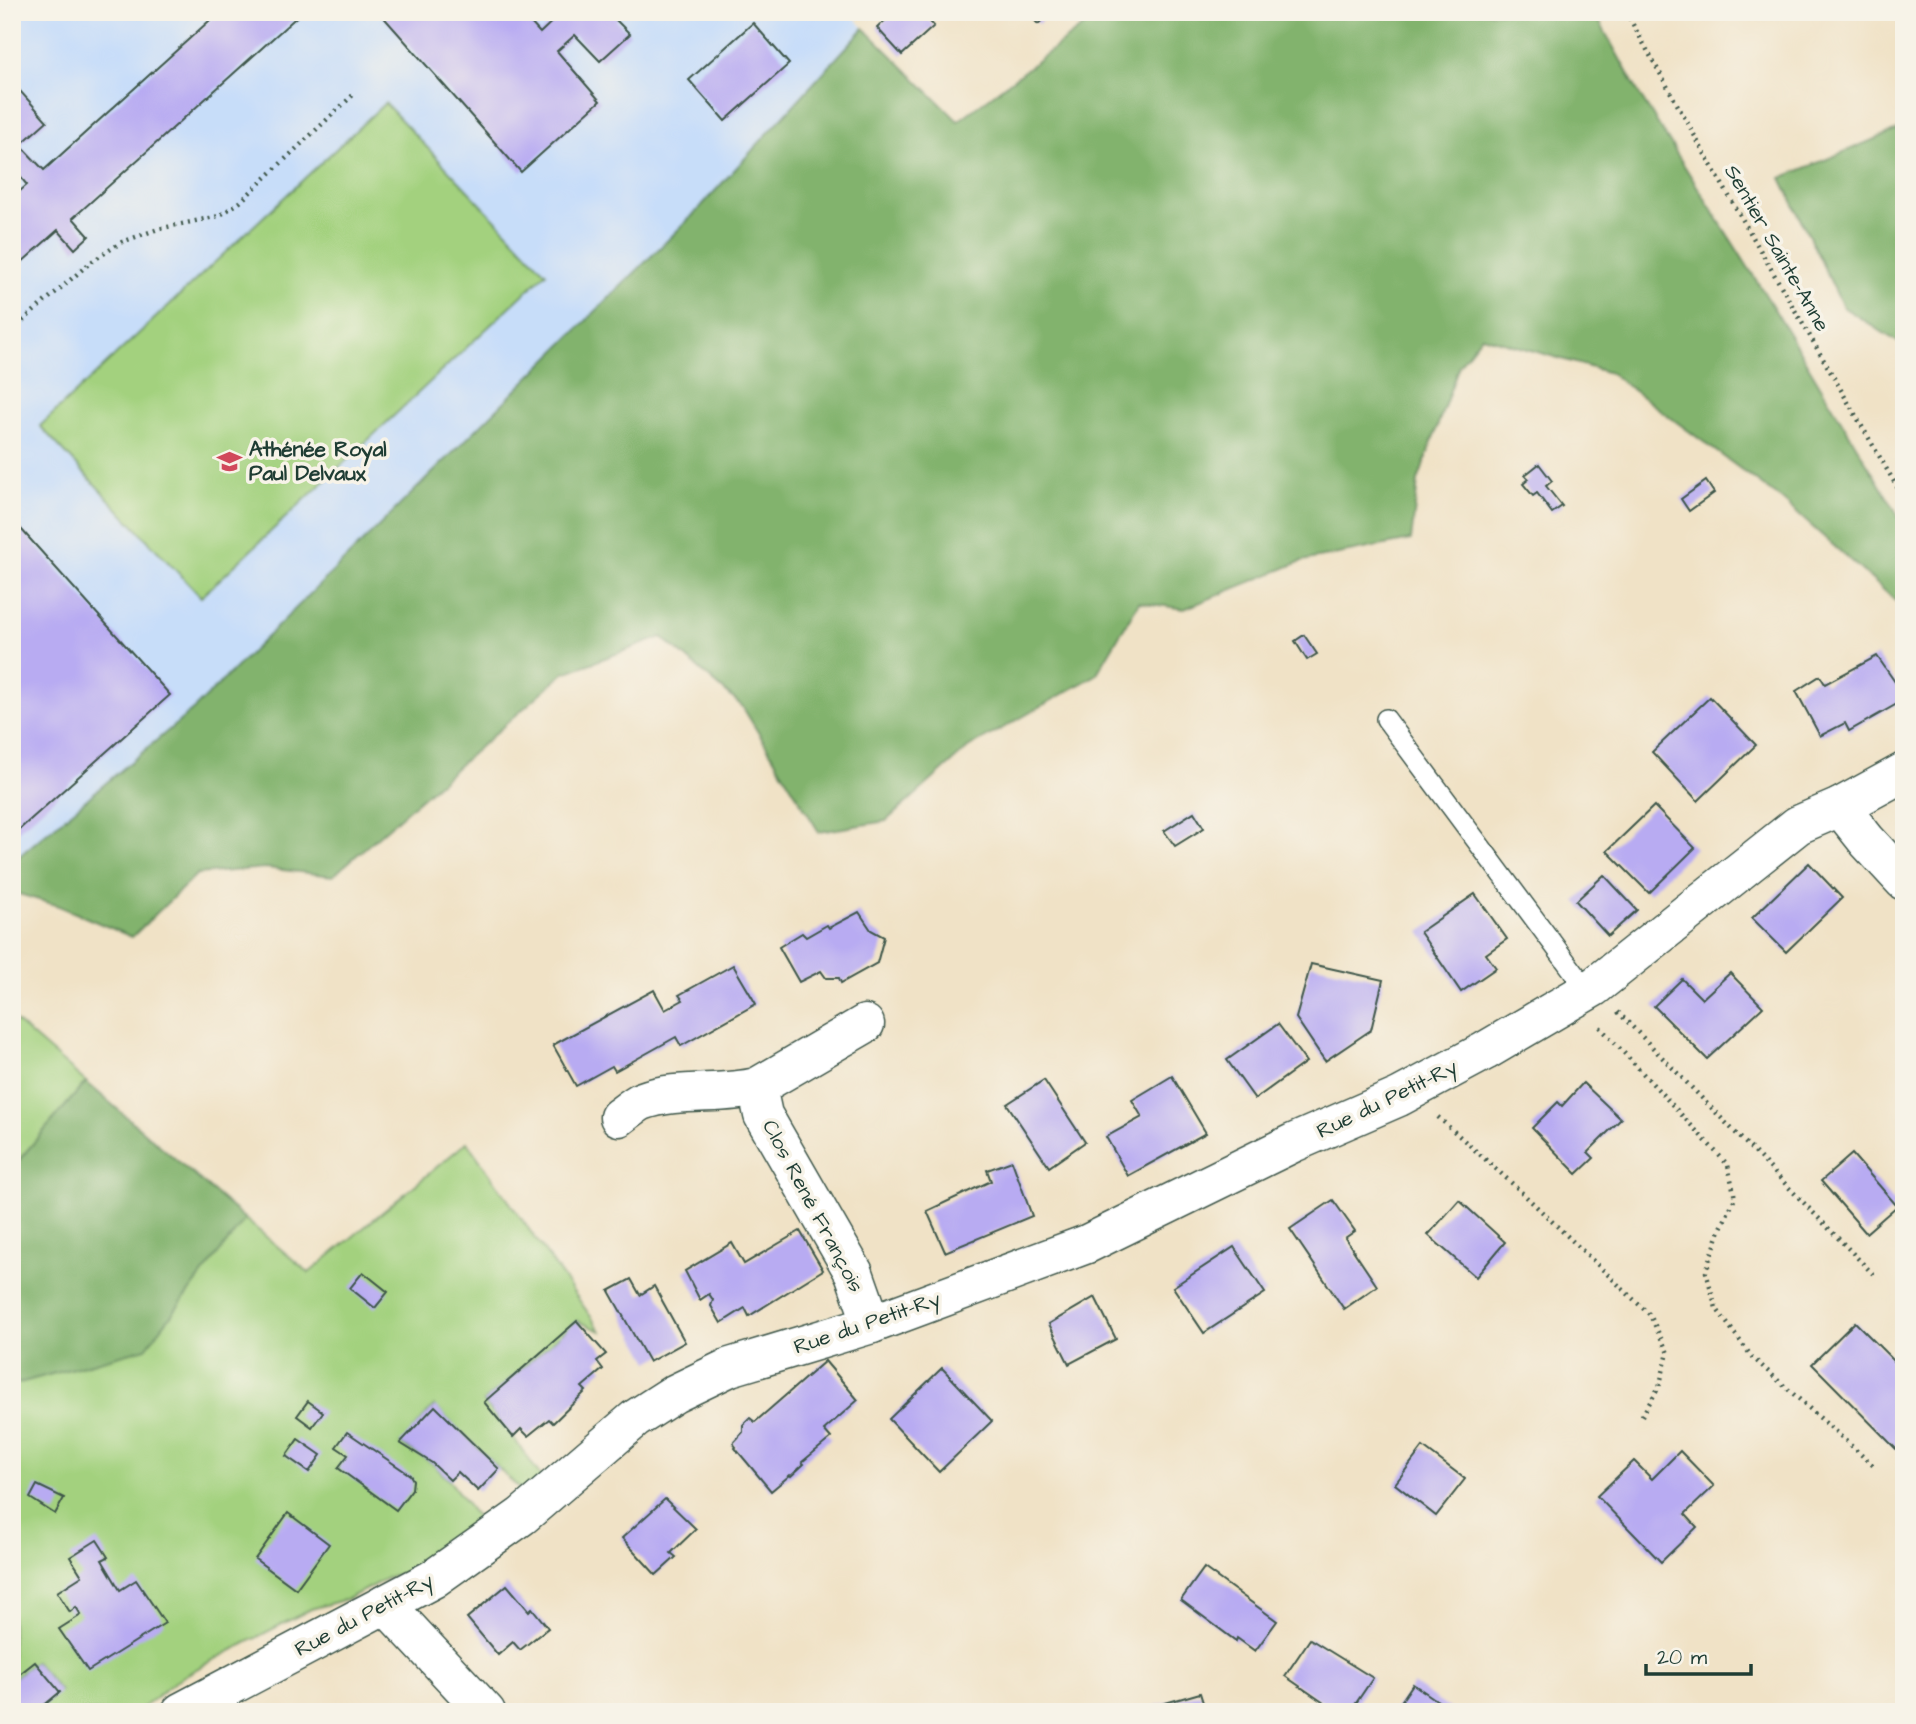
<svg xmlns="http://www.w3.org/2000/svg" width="1916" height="1724" font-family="'Architects Daughter',sans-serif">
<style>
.built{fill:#c7ddf9}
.green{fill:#a3d17e;stroke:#618759;stroke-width:2}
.forest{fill:#82b36d;stroke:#507850;stroke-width:2}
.building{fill:#b8abf2}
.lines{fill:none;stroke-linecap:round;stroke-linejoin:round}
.service-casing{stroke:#3e564a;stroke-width:22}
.minor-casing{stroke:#3e564a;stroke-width:41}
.path{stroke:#3e564a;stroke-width:4.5;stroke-dasharray:2 5;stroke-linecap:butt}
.service{stroke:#fff;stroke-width:19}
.minor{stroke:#fff;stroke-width:38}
.labels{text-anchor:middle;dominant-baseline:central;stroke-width:7;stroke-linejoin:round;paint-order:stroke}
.street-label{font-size:21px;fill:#1f3d34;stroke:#f7f3e8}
.poi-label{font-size:21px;font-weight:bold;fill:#1f3d34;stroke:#f7f3e8;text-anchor:start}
</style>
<rect width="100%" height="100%" fill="#f7f3e8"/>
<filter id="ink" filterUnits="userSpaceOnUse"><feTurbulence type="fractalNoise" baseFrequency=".0143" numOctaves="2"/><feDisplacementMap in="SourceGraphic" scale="14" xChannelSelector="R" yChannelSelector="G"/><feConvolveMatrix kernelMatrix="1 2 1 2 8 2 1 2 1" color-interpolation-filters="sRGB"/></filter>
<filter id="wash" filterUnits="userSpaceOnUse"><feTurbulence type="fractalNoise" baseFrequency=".00686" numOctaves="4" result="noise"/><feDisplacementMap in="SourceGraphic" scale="28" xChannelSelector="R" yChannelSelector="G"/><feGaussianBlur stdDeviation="1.57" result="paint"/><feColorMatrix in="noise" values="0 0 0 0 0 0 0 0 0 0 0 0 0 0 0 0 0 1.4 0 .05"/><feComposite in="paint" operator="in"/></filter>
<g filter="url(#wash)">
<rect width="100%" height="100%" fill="#f0e2c6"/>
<path class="built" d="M12,12H849L864,28L695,213L195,708L12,862Z"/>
<g class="green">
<path d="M385,103L546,273L201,597L40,426Z"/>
<path d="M12,1018L86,1082L12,1168Z"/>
<path d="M467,1142L601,1331L577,1321L484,1402L513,1437L542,1478L524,1493L434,1406L401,1444L432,1463L449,1480L483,1526L422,1569L391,1576L347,1599L311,1609L202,1666L177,1680L137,1712H36L60,1691L35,1662L12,1680V1385L146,1348L245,1219L309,1273Z"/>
</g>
<g class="forest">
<path d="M1102,12H1594L1641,97L1770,302L1904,525V608L1781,499L1610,373L1482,336L1459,365L1418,481L1411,540L1302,561L1184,609L1139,602L1096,675L968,748L886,821L819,832L742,706L662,637L564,673L333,876L265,868L197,874L132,937L59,906L12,892V862L195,708L695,213L864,28L958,121Z"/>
<path d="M1904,127V346L1843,307L1781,178Z"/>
<path d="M86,1082L245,1219L146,1348L12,1385V1168Z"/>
</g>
<g id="blocks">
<g class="building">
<path d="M219,12H302L73,218L89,236L75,249L58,230L12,271V198L27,185L12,167V82L47,121L20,145L44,170Z"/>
<path d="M379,12H521L540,33L558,16L555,12H625L616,20L630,34L600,61L575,35L557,51L600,101L521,172Z"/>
<path d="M894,12H921L934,26L902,55L877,28Z"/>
<path d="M1027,12H1062L1055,18L1050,13L1038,24Z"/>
<path d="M753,23L789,64L725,121L689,80Z"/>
<path d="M1539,464L1552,481L1546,486L1562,506L1552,513L1537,493L1533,496L1523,484L1529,479L1525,475Z"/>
<path d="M1706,481L1714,493L1689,511L1681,499Z"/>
<path d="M12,519L170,695L12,836Z"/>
<path d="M1304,635L1317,654L1307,660L1295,641Z"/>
<path d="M1877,656L1904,695V700L1849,731L1845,723L1820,736L1796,691L1820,676L1825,684Z"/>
<path d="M1710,697L1756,745L1698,801L1652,752Z"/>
<path d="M1654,806L1695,848L1649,893L1607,851Z"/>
<path d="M1194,812L1204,828L1175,846L1164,831Z"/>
<path d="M1809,863L1842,898L1786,952L1752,918Z"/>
<path d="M1604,875L1637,910L1608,936L1576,901Z"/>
<path d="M1475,894L1507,939L1486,954L1496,968L1461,992L1420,932Z"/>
<path d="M859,912L871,930L884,937L877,963L841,983L839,978H826L821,971L799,982L779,947L802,933L806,937L827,925L829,928Z"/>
<path d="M1311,964L1383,980L1371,1030L1325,1061L1296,1018Z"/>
<path d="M733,965L756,1004L681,1046L676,1037L615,1071L612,1066L576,1086L553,1045L654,990L665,1010L683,1000L679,995Z"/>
<path d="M1730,973L1763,1007L1707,1059L1654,1006L1682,979L1702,999Z"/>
<path d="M1278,1024L1306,1062L1255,1099L1227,1060Z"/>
<path d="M1172,1076L1206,1133L1128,1176L1106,1137L1142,1117L1132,1100Z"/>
<path d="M1044,1080L1085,1142L1049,1167L1007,1104Z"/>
<path d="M1583,1083L1621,1119L1588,1152L1594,1158L1577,1174L1532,1128L1558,1102L1562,1106Z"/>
<path d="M1852,1154L1897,1206L1866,1233L1821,1181Z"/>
<path d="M1012,1161L1032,1216L945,1252L927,1211L991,1181L987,1170Z"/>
<path d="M1333,1200L1355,1231L1345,1238L1377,1286L1344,1309L1290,1229Z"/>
<path d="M1459,1200L1505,1242L1476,1277L1428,1235Z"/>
<path d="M800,1231L823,1270L749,1316L745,1308L721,1323L711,1306L713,1300L709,1294L700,1300L685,1271L732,1243L744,1264Z"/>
<path d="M1234,1247L1265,1293L1204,1333L1173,1287Z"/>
<path d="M363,1272L388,1292L375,1308L350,1288Z"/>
<path d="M631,1279L640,1295L654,1286L685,1342L649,1362L609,1291Z"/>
<path d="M1095,1297L1116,1339L1069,1364L1049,1324Z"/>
<path d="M577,1321L606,1354L597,1361L603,1369L582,1387L586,1391L553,1423L549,1419L528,1436L521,1429L513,1437L484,1402Z"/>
<path d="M1855,1322L1904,1371V1457L1812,1364Z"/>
<path d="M825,1361L858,1400L824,1430L831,1438L802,1462L804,1464L791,1476L790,1475L771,1491L735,1448L736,1447L733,1443L743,1432V1425L750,1418L755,1422Z"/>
<path d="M942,1368L992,1421L939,1472L889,1419Z"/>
<path d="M308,1401L323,1412L312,1427L297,1416Z"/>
<path d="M435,1406L499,1469L478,1491L458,1472L450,1480L432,1463L400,1443Z"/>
<path d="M347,1432L410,1475L413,1480L412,1489L396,1510L338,1468L348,1455L336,1447Z"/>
<path d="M298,1439L321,1455L309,1472L286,1456Z"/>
<path d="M1423,1447L1465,1479L1436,1516L1395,1484Z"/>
<path d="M1680,1451L1714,1486L1685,1514L1697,1527L1661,1562L1597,1496L1634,1461L1652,1479Z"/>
<path d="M37,1485L64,1498L55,1514L30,1498Z"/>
<path d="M665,1499L696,1529L671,1553L676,1557L656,1575L622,1538Z"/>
<path d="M288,1513L329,1544L296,1589L255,1559Z"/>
<path d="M97,1540L108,1557L102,1560L120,1590L136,1580L165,1623L88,1671L59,1629L81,1615L76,1607L70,1612L57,1592L82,1576L70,1557Z"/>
<path d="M1204,1568L1277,1621L1255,1651L1237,1638L1236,1641L1181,1600Z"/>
<path d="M507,1585L529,1611L532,1608L548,1628L520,1650L513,1642L498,1655L467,1618Z"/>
<path d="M1310,1639L1373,1678L1350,1712H1337L1285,1676Z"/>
<path d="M35,1662L60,1692L36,1712H12V1680Z"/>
<path d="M1413,1684L1454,1712H1394Z"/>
<path d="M1200,1693L1206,1712H1149L1148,1708Z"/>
</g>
</g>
</g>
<g filter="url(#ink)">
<use href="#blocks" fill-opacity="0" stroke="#3e564a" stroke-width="2"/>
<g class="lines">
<defs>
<path id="service" d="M1386,719L1588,991"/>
<g id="minor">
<path d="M1840,807L1867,841L1904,881"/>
<path d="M757,1087L763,1115L854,1273L872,1324"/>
<path d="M619,1117C626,1112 634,1105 642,1101C678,1088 720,1096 757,1087L865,1024"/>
<path d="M385,1604L486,1712"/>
<path d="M181,1712L433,1579L522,1516L635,1419L674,1394L730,1367L872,1324L1087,1244L1293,1143L1399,1097L1485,1051L1594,987L1798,825L1840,807L1904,772"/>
</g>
</defs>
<use href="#service" class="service-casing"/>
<use href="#minor" class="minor-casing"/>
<g class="path">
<path d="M1626,12L1707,158L1904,499"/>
<path d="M12,330L91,262L122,242L158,229L219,216L240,202L354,94"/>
<path d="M1618,1012L1874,1275"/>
<path d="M1600,1027L1728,1165L1735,1198L1720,1230L1706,1272L1716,1308L1752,1357L1876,1468"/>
<path d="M1438,1117L1515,1186L1650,1315L1668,1353L1659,1387L1640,1419"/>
</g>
<use href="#service" class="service"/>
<use href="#minor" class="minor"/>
</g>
</g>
<defs>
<symbol id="school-bare" viewBox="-9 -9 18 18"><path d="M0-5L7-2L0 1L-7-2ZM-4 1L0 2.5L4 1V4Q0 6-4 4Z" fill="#d1495b" stroke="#f7f3e8" stroke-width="2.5" paint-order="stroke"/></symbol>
</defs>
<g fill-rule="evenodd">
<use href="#school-bare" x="212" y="444" width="35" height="35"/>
</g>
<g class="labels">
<g class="street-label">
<text transform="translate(1777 248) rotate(60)">Sentier Sainte-Anne</text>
<text transform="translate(1387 1099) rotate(-26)">Rue du Petit-Ry</text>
<text transform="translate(813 1206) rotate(62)">Clos René François</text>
<text transform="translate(867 1323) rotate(-19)">Rue du Petit-Ry</text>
<text transform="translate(364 1615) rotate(-28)">Rue du Petit-Ry</text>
</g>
<g class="poi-label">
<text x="249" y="449">Athénée Royal<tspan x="249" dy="24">Paul Delvaux</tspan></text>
</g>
</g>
<rect width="1916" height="1724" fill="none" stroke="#f7f3e8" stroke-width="42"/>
<path d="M1646 1664v10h105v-10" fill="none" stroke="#1f3d34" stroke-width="3.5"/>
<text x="1657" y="1664" font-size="21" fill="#1f3d34" stroke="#f7f3e8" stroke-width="5" paint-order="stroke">20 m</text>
</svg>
